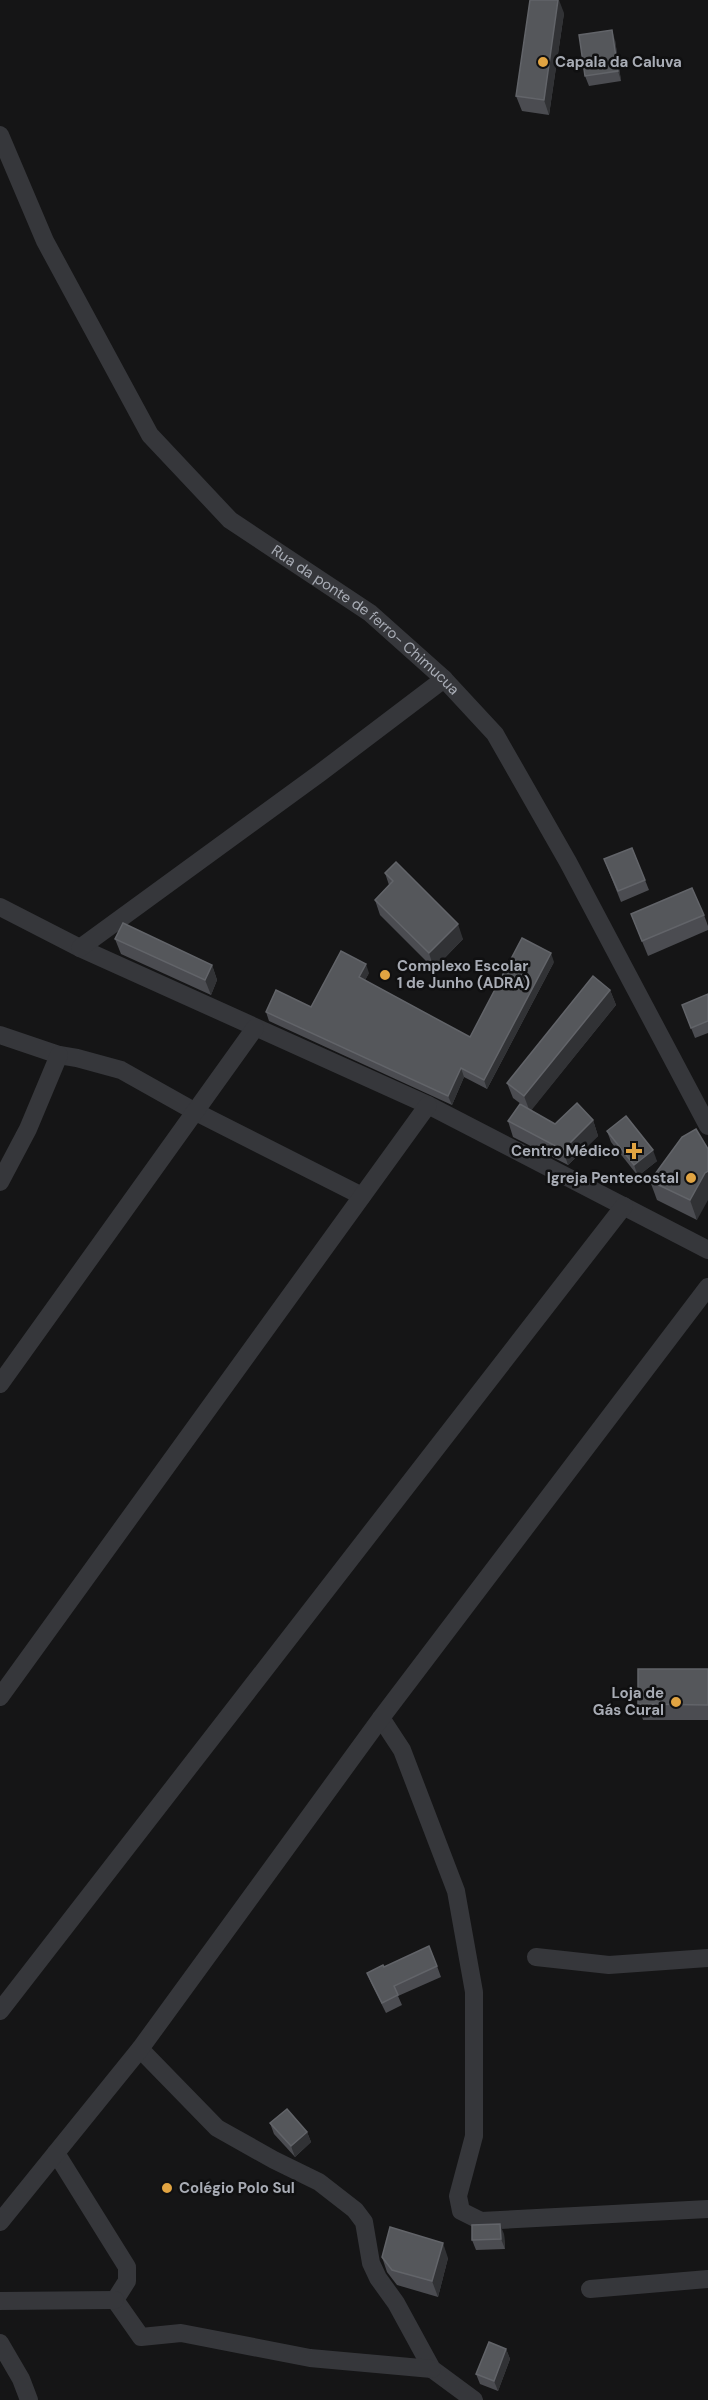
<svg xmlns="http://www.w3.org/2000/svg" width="708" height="2400" font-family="'DM Sans',sans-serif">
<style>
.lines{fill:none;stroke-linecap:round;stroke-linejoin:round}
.street{stroke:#36373b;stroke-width:18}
.wall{fill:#4b4c51}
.shaded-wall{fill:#313235}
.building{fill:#55575b;stroke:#626469;stroke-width:1.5}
.poi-dot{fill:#e1a442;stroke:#101011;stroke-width:2}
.labels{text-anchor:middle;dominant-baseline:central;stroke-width:5;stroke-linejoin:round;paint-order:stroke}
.poi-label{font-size:15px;font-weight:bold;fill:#a8acb5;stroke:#101011;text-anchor:start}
.street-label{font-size:15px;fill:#a8acb5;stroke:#101011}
</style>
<rect width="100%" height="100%" fill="#151516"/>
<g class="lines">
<g class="street">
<path id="s1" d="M0,135L45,241L150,435L230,520L370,613L444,679L495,734L568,862L708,1126"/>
<path d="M0,907L80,948L428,1105L708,1250"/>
<path d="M80,948L320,773L444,679"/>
<path d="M0,1035L59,1055L77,1058L121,1070L194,1111L362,1196"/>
<path d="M0,1182L28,1129L59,1055"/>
<path d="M0,1384L255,1028"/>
<path d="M0,1697L428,1105"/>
<path d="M381,1718L402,1750L456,1891L474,1992V2136L458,2196L461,2211L481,2221L708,2209"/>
<path d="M536,1957L609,1965L708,1958"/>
<path d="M0,2011L624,1206"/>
<path d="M140,2049L217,2128L274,2160L319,2182L355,2210L364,2222L371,2263L378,2278L396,2303L432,2369L474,2400"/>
<path d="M56,2153L127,2267V2281L115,2300"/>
<path d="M0,2222L140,2049L381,1718L708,1287"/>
<path d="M590,2289L708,2279"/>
<path d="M115,2300L141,2337L181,2333L310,2358L432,2369"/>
<path d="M0,2301L115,2300"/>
<path d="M0,2343L21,2379L29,2400"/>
</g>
</g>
<g class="wall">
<path d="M564,13L549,115L522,111L516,96Z"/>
<path d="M615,40L621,81L589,86L585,76Z"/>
<path d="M604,859L645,880L649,890L621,902Z"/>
<path d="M385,873L463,939L434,969L380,915L375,900L389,885Z"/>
<path d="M631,914L704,915L708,926V930L648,956Z"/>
<path d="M115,939L212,965L217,980L211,995L121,954Z"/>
<path d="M554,962L487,1089L464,1077L452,1105L269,1021L266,1012L311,1007L369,973L365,980L470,1037Z"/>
<path d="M610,990L616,1005L531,1110L555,1124L593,1120L598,1136L568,1165L513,1137L508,1121L521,1104L513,1098L507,1083Z"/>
<path d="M708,994V1033L695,1038L682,1005Z"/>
<path d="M607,1131L657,1161L638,1176L611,1142Z"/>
<path d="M682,1137L697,1220L657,1200L650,1181Z"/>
<path d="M708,1669V1720H643L638,1704Z"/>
<path d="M437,1966L441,1977L398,1996L402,2005L386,2013L371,1983L367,1973L384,1967Z"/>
<path d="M270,2123L307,2132L311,2142L295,2157L274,2134Z"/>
<path d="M504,2234L505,2249L476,2250L472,2240Z"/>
<path d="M382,2257L448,2258L438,2297L397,2285L387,2272Z"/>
<path d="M506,2349L510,2359L498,2391L480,2384L476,2374Z"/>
</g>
<g class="shaded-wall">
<path d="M558,0H559L564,13L549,115L544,100Z"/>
<path d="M612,30L615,40L621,81L618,71Z"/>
<path d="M458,924L463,939L434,969L429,953Z"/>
<path d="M551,953L554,962L487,1089L484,1080Z"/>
<path d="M366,964L369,973L362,986L359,977Z"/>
<path d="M212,965L217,980L211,995L205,980Z"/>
<path d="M610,990L616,1005L530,1112L524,1096Z"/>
<path d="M461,1068L464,1077L452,1105L448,1096Z"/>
<path d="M593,1120L598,1136L568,1165L563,1150Z"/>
<path d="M653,1150L657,1161L638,1176L634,1165Z"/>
<path d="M708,1171V1200L697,1220L690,1200L705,1173Z"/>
<path d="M307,2132L311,2142L295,2157L291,2146Z"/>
<path d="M500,2224L504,2234L505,2249L501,2239Z"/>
<path d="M443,2243L448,2258L438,2297L432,2281Z"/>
<path d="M506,2349L510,2359L498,2391L494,2381Z"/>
</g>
<g class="building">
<path d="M530,0H558L544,100L516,96Z"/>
<path d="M612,30L618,71L585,76L579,35Z"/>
<path d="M632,848L645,880L618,891L604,859Z"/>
<path d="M396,862L458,924L429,953L375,900L393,881L385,873Z"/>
<path d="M692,888L704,915L642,941L631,914Z"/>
<path d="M123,923L212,965L205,980L115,939Z"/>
<path d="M522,938L551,953L484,1080L461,1068L448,1096L266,1012L276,990L311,1007L341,951L366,964L359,977L470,1037Z"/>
<path d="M593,976L610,990L524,1096L507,1083Z"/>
<path d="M708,994V1021L691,1028L682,1005Z"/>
<path d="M577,1103L593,1120L563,1150L508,1121L520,1104L555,1124Z"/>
<path d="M626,1116L653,1150L634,1165L607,1131Z"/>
<path d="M696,1129L708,1149V1171L705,1173L690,1200L650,1181L682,1137Z"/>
<path d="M638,1669H708V1705L638,1704Z"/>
<path d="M429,1946L437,1966L394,1986L398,1995L382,2003L367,1973L383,1965L384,1967Z"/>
<path d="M287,2109L307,2132L291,2146L270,2123Z"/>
<path d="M500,2224L501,2239L472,2240V2225Z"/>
<path d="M390,2227L443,2243L432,2281L392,2270L382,2257Z"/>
<path d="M489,2342L506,2349L494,2381L476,2374Z"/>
</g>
<g class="poi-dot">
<circle cx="543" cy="62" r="6"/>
<circle cx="385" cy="975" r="6"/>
<path d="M631 1142h6v6h6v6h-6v6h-6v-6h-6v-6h6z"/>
<circle cx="691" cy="1178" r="6"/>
<circle cx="676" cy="1702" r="6"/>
<circle cx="167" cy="2188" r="6"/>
</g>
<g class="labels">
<g class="poi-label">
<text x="555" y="62">Capala da Caluva</text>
<text x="397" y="966">Complexo Escolar<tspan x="397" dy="17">1 de Junho (ADRA)</tspan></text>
<text x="620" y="1151" text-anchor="end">Centro Médico</text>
<text x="679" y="1178" text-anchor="end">Igreja Pentecostal</text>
<text x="664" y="1693" text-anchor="end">Loja de<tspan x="664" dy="17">Gás Cural</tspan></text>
<text x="179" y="2188">Colégio Polo Sul</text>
</g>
<g class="street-label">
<text stroke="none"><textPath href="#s1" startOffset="621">Rua da ponte de ferro- Chimucua</textPath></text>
</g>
</g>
</svg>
